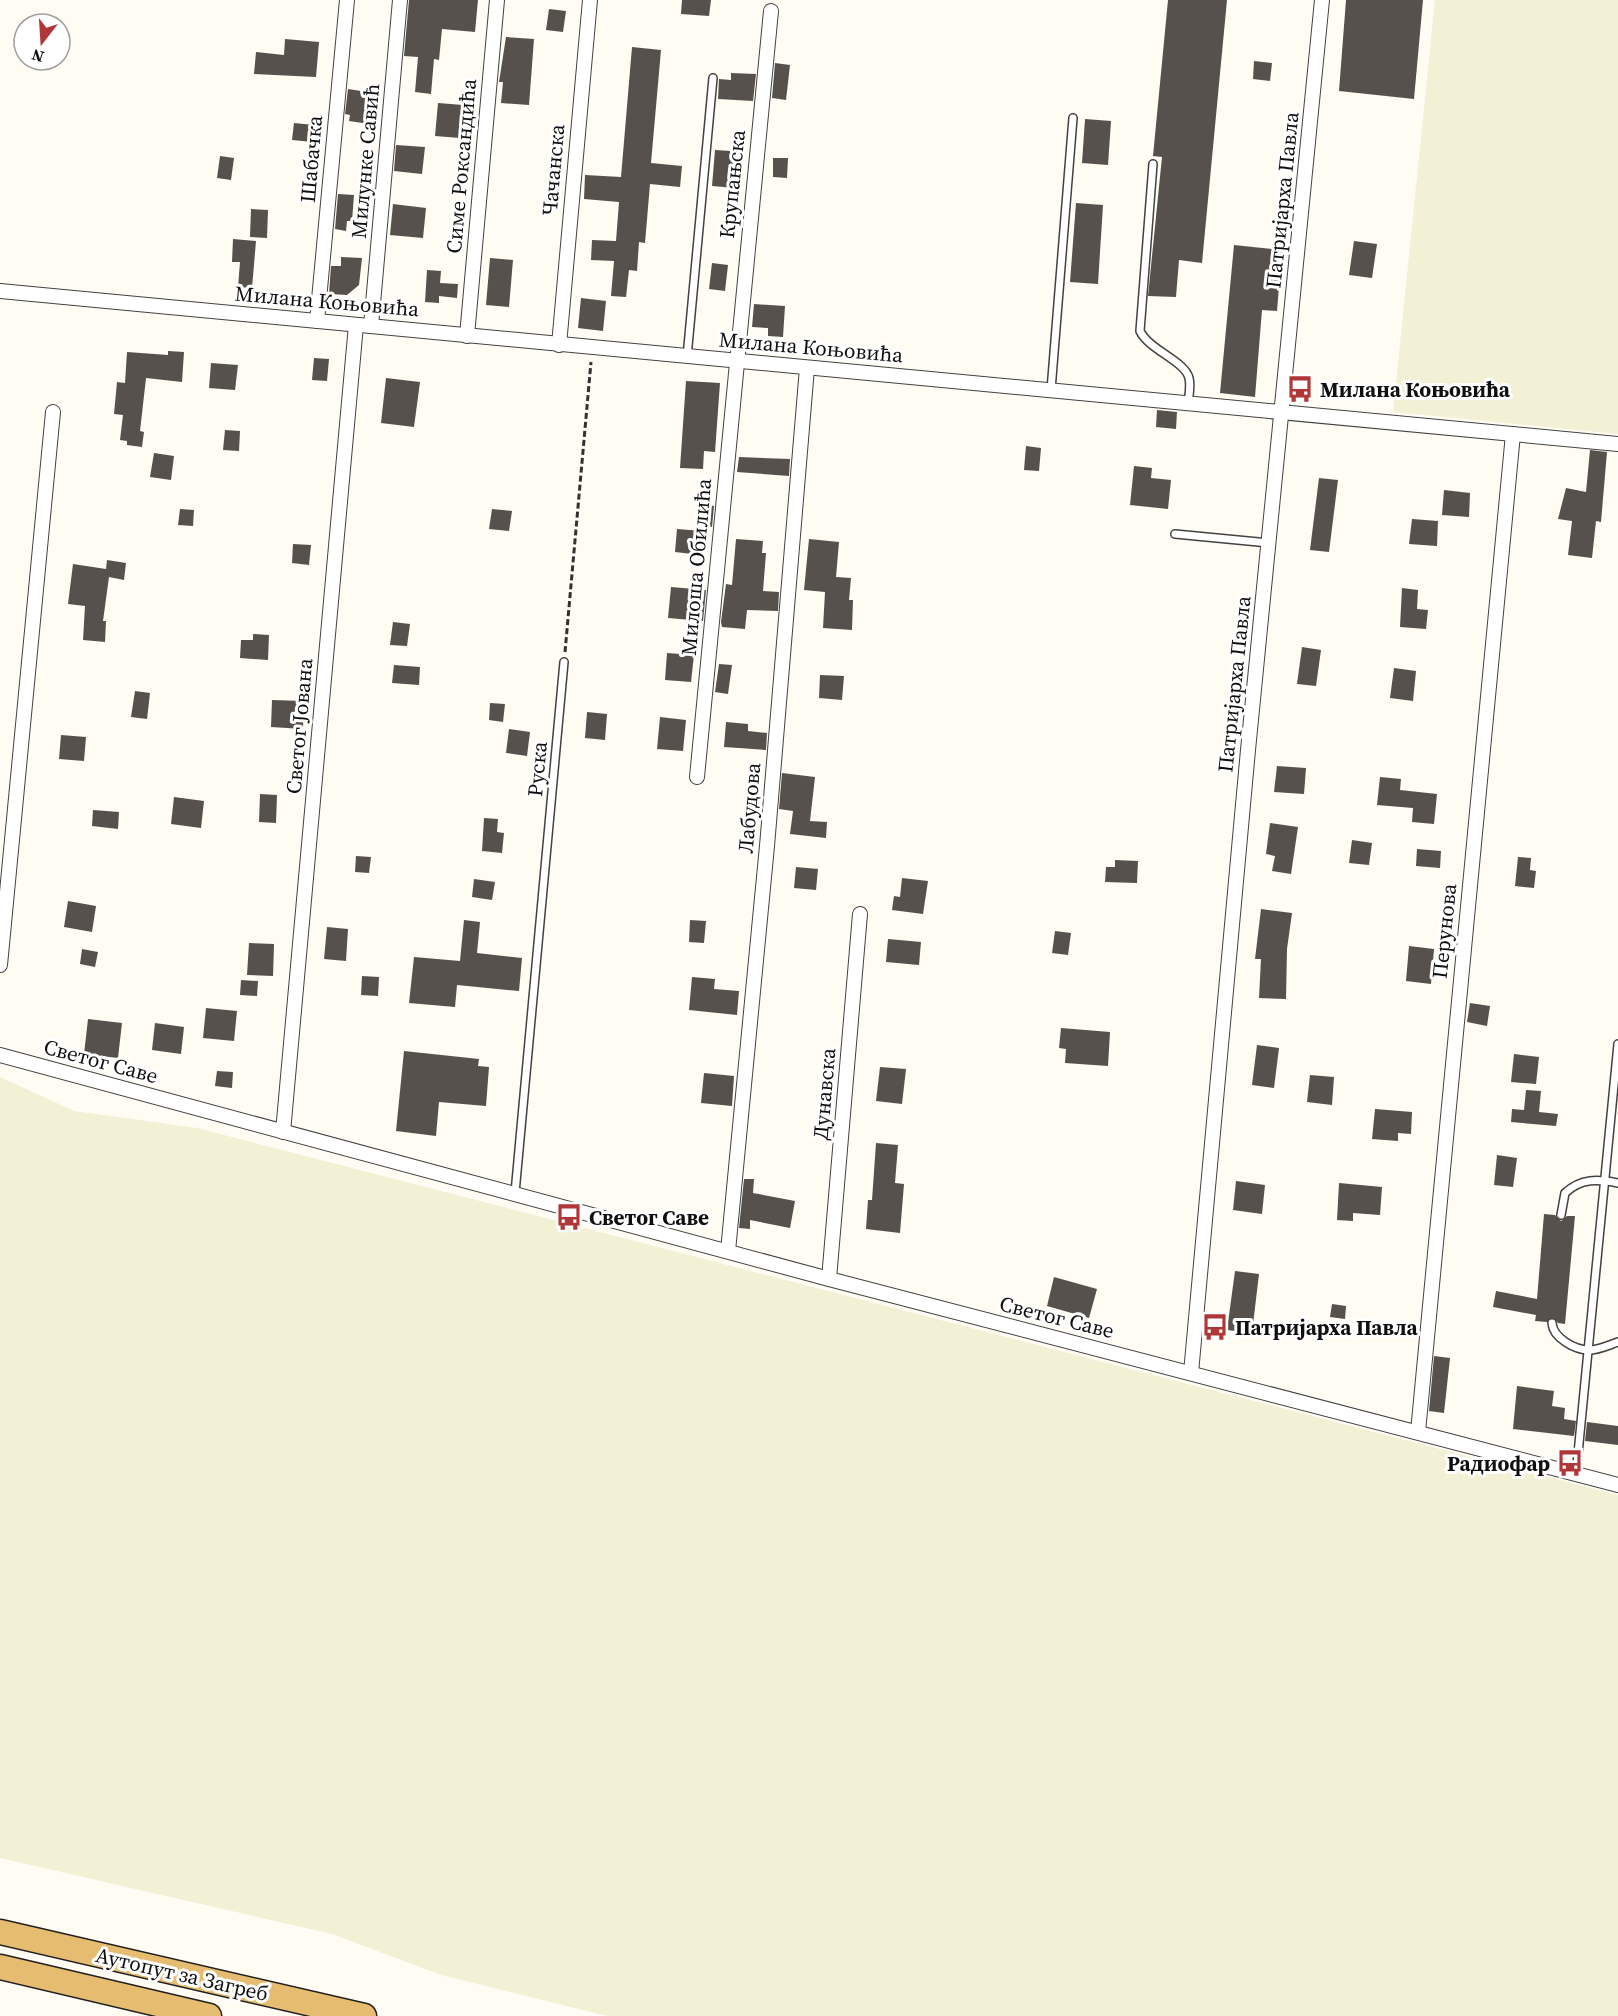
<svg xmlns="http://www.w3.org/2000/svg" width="1618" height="2016" font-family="'Source Serif 4',serif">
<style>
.farmland{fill:#f2f0d5}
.building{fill:#57514d}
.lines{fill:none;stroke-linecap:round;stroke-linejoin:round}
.service-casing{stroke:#424242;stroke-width:10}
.minor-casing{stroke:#424242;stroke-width:16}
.trunk-casing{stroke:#202020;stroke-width:27}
.path{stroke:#313131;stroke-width:3;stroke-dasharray:6 3;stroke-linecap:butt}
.service{stroke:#fff;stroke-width:7}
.minor{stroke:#fff;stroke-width:14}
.trunk{stroke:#e6bc70;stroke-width:24}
.labels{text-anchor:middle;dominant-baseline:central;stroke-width:6;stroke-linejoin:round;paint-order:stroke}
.street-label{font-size:21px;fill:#0f0f0f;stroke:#fff}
.poi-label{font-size:21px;font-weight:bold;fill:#0f0f0f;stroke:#fff;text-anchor:start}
</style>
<rect width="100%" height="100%" fill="#fefcf3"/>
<g class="farmland">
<path d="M1435,0H1618V434L1393,412Z"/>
<path d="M0,1077L74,1111L197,1128L1618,1495V2016H607L441,1975L332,1934L0,1858Z"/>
</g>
<g class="building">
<path d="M409,0H478L475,32L442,29L439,60L434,59L431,94L415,92L418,57L404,56Z"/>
<path d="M682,0H711L709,16L681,14Z"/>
<path d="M1168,0H1227L1202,263L1179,260L1176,297L1148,296L1162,157L1153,156Z"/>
<path d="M1346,0H1423L1414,99L1339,91Z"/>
<path d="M549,9L566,11L563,32L546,30Z"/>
<path d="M506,37L534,39L529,105L501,103L503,82H499Z"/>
<path d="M285,39L319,42L316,77L254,74L256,52L284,55Z"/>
<path d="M632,47L661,50L651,163L682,166L680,187L650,184L645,243L639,242L637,271L629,270L626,297L611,296L614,261L591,260L592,240L616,241L619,202L584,199L585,175L621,177Z"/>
<path d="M1254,61L1272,63L1270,81L1253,79Z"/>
<path d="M775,63L790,65L786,100L772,98Z"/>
<path d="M731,73L756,74L753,101L718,99L719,79L731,80Z"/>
<path d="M348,89L374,93L369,124L349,121L350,115L345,114Z"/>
<path d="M438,103L463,105L460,138L435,136Z"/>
<path d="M1085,119L1111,121L1108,165L1082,163Z"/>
<path d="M294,123L314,125L313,142L292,140Z"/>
<path d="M396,145L425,147L422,174L394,171Z"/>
<path d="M715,150L731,151L730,158L737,159L735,188L712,186Z"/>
<path d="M220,156L234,158L231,180L217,178Z"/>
<path d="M773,158H788L787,178L773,177Z"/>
<path d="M338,194L354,195L352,221H347L346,231L335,229Z"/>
<path d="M1076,203L1103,205L1098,284L1070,282Z"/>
<path d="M393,204L426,208L423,238L390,235Z"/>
<path d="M251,209L268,210L267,238L250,237Z"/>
<path d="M233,239L256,241L252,288L238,287L240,262H232Z"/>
<path d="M1354,241L1377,244L1372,278L1349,275Z"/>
<path d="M1234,245L1282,250L1277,311L1262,310L1255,397L1220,393Z"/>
<path d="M341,257L362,258L359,285L347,295L329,294L331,266H341Z"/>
<path d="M490,258L513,260L509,307L486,305Z"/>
<path d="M712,263L728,265L725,291L709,289Z"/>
<path d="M427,270L441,271L440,283L458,284L457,298L439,296V303L425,302Z"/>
<path d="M581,298L606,301L603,331L578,328Z"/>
<path d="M754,304L785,306L783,337L768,336V328L752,327Z"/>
<path d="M168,351L184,352L182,382L146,378L140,431L144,432L142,447L127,445V441L120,440L123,415L114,414L117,382L125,383L127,352L168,355Z"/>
<path d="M314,358L329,359L327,381L312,380Z"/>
<path d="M211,363L238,365L235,390L209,388Z"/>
<path d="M386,378L420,382L414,427L381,423Z"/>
<path d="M686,381L720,383L715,452L704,451L703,469L680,468Z"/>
<path d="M1157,410L1177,412L1176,429L1156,427Z"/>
<path d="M225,430L240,431L239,451L223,450Z"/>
<path d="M1026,446L1041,448L1039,471L1024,470Z"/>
<path d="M1590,450L1607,452L1601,522L1596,521L1592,558L1568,555L1572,521L1558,519L1566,488L1586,492Z"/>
<path d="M154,453L174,456L171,480L150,477Z"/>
<path d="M739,457L790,459L789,476L737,472Z"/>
<path d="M1134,466L1152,468L1151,478L1171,480L1168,509L1130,505Z"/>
<path d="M1319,478L1338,480L1329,552L1310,550Z"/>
<path d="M1444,490L1470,493L1469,517L1442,515Z"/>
<path d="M704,504L714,506L712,527L700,525Z"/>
<path d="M180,509L194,510L193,526L178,525Z"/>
<path d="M492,509L512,511L509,531L489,529Z"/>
<path d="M1412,519L1438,521L1437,546L1409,544Z"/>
<path d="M677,529L703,531L701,555L675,552Z"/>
<path d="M736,539L763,541L762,553H766L763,591L779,592L778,611L747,610L745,629L722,627L721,622L726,584L732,585Z"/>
<path d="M809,539L839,542L836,577L851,578L849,600H853L852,630L823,628L825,592L804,590Z"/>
<path d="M293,544L311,545L309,565L292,563Z"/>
<path d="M107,560L126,563L124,580L109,577L103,621H106L105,642L83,640L85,606L68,604L73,564L106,569Z"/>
<path d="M671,587L706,590L703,621L668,618Z"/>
<path d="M1402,588L1418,590L1417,609L1428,610L1426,629L1400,627Z"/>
<path d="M393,622L410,624L407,646L390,645Z"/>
<path d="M253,634L269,635L268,660L240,658L241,640H253Z"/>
<path d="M1302,647L1321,650L1316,686L1297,684Z"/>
<path d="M667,653L694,655L691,682L665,680Z"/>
<path d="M719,664L732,665L728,694L715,692Z"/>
<path d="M394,665L420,667L419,685L392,683Z"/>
<path d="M1394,668L1416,671L1413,701L1390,698Z"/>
<path d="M820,675L844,676L842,700L819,698Z"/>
<path d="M135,691L150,693L147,719L131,717Z"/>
<path d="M272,700L304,701L303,729L271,727Z"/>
<path d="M490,703L505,704L503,722L489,720Z"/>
<path d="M587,712L607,714L605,740L585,738Z"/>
<path d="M660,717L686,720L683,751L657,749Z"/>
<path d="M726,722L748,724V731L767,733L766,750L724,747Z"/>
<path d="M509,729L530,732L527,756L506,753Z"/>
<path d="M61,735L86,737L84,761L59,759Z"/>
<path d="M1277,766L1306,768L1304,794L1274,792Z"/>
<path d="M782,773L815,777L810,821L827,822L826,838L790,834L793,811L779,809Z"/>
<path d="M1380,777L1401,779L1400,790L1437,794L1434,824L1412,822L1413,808L1377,805Z"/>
<path d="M260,794L277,795L276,823L259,822Z"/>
<path d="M174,797L204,801L201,828L171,824Z"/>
<path d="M93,810L119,812L118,829L92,826Z"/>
<path d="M484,818L498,819L497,832L504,833L502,853L482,851Z"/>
<path d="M1270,823L1298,827L1291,874L1272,871L1275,856L1266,854Z"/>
<path d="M1352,840L1372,843L1369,865L1349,863Z"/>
<path d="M1417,849L1441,851L1440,868L1416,866Z"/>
<path d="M356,856L371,857L369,873L355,872Z"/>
<path d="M1518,857L1531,858L1530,870L1536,871L1534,888L1515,886Z"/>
<path d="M1115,860L1138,861L1137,883L1105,882L1106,867H1115Z"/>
<path d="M796,867L818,869L816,890L794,888Z"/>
<path d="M902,878L928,881L923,914L892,910L894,896L900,897Z"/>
<path d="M474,879L495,882L492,900L472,897Z"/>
<path d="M68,901L96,906L92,932L64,927Z"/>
<path d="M1261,909L1292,913L1287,949L1286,999L1259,998L1261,959H1255Z"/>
<path d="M464,920L480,922L477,953L522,958L519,991L457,985L455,1007L409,1003L414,957L460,961Z"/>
<path d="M690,920L706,921L704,943L689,942Z"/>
<path d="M327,927L348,929L346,961L324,959Z"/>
<path d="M1055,931L1071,933L1068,955L1052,953Z"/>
<path d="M888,939L921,942L919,965L886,962Z"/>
<path d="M249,943L274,944L273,976L247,975Z"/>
<path d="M1409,946L1434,949L1431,984L1406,981Z"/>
<path d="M82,949L98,952L95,967L80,964Z"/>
<path d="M362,976L379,977L378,996L361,995Z"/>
<path d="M692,977L715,979L714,989L739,991L737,1015L689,1010Z"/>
<path d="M241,980L258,981L257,996L240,995Z"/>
<path d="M1470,1003L1490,1006L1487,1026L1467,1022Z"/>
<path d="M206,1008L237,1011L234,1041L203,1038Z"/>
<path d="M88,1019L122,1023L118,1058L84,1054Z"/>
<path d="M155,1023L184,1027L181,1054L152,1050Z"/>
<path d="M1061,1028L1110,1032L1108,1066L1065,1063L1066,1049L1059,1048Z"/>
<path d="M1257,1045L1279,1048L1274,1088L1252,1085Z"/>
<path d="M404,1051L479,1059L478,1066L489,1067L486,1106L439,1102L436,1136L396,1131Z"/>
<path d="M1514,1054L1539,1057L1536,1084L1511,1082Z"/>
<path d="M880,1067L906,1069L902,1104L876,1101Z"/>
<path d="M217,1071L233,1072L232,1088L215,1086Z"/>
<path d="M704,1073L734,1076L732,1106L701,1103Z"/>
<path d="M1310,1075L1334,1077L1332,1105L1307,1102Z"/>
<path d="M1526,1090L1541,1091L1539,1112L1558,1114L1556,1126L1511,1122L1512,1109L1524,1110Z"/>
<path d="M1375,1109L1412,1112L1411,1134L1398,1133V1141L1372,1139Z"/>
<path d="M876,1143L898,1145L895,1183L904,1184L900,1233L866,1229L868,1200H872Z"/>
<path d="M1497,1155L1517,1158L1513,1187L1494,1185Z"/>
<path d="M744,1179H754L753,1193L795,1201L790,1228L750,1220V1229L739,1228Z"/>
<path d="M1236,1181L1265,1185L1262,1214L1233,1210Z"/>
<path d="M1339,1183L1382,1187L1380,1215L1353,1213V1221L1337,1220Z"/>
<path d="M1544,1214L1555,1215L1561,1221L1567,1216H1575L1565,1324L1558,1323L1553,1318L1547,1322L1535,1321L1536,1315L1493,1307L1496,1291L1537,1299Z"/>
<path d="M1235,1271L1259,1274L1252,1333L1227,1330Z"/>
<path d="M1054,1277L1097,1289L1089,1318L1047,1306Z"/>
<path d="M1332,1304L1346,1306L1345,1319L1330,1317Z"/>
<path d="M1434,1356L1450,1358L1444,1413L1429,1411Z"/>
<path d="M1517,1386L1554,1391L1552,1406L1565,1408L1564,1419L1576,1421L1574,1436L1513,1429Z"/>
<path d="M1587,1422L1618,1426V1445L1585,1441Z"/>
</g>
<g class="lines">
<defs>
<g id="service">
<path d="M1153,164L1140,331C1149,350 1185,361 1189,378C1191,386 1189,395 1188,403"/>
<path d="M687,357L713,78"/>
<path d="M1051,390L1073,118"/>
<path d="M1175,534L1269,543"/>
<path d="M515,1193L564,662"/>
<path d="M1561,1215L1565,1193C1581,1178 1598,1179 1618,1183"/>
<path d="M1552,1323C1553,1338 1575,1350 1589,1350C1599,1350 1609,1345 1618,1342"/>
<path d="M1576,1474L1618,1044"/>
</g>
<g id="minor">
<path d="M0,291L1618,444"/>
<path d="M317,321L347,0"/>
<path d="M371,326L400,0"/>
<path d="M467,336L497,0"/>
<path d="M559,345L590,0"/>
<path d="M697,777L771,11"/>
<path d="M0,965L53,412"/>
<path d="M0,1055L829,1279L1618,1485"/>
<path d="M283,1132L356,325"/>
<path d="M728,1251L767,846L807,368"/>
<path d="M829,1279L860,914"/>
<path d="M1191,1373L1248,750L1322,0"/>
<path d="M1418,1432L1513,434"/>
</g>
<g id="trunk">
<path d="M0,1932L364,2016"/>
<path d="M0,1967L209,2016"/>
</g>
</defs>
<use href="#service" class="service-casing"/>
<use href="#minor" class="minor-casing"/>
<use href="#trunk" class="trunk-casing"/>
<path class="path" d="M565,652L591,362"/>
<use href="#service" class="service"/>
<use href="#minor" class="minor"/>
<use href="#trunk" class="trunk"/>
</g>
<defs>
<symbol id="bus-bare" viewBox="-9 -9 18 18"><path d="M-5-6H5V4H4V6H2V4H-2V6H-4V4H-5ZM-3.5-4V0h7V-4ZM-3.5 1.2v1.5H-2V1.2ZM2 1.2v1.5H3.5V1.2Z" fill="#b03637" stroke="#fff" stroke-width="2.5" paint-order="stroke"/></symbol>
</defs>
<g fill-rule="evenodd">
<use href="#bus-bare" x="1281" y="370" width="38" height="38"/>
<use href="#bus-bare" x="550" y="1198" width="38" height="38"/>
<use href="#bus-bare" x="1196" y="1308" width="38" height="38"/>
<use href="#bus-bare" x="1551" y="1444" width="38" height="38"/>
</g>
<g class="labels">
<g class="street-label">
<text transform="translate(311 159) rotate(-85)">Шабачка</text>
<text transform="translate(365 161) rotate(-85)">Милунке Савић</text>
<text transform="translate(461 166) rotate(-85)">Симе Роксандића</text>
<text transform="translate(553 170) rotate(-85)">Чачанска</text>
<text transform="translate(732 184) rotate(-84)">Крупањска</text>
<text transform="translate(1282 200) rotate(-84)">Патријарха Павла</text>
<text transform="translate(327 301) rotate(5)">Милана Коњовића</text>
<text transform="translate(811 347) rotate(5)">Милана Коњовића</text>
<text transform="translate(696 567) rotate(-85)">Милоша Обилића</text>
<text transform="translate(1234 684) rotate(-84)">Патријарха Павла</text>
<text transform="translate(299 726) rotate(-85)">Светог Јована</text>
<text transform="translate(537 769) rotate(-85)">Руска</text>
<text transform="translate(749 808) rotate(-85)">Лабудова</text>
<text transform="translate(1444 931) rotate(-84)">Перунова</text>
<text transform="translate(101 1061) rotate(15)">Светог Саве</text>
<text transform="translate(824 1094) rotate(-85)">Дунавска</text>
<text transform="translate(1057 1317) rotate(14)">Светог Саве</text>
<text transform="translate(182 1974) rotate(13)">Аутопут за Загреб</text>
</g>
<g class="poi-label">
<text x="1320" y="389">Милана Коњовића</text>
<text x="589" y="1217">Светог Саве</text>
<text x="1235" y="1327">Патријарха Павла</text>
<text x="1550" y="1463" text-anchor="end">Радиофар</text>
</g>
</g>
<g transform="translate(42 42) rotate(197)"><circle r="28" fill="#ffffff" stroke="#9f9f9f" stroke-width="1.5"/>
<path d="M0-4.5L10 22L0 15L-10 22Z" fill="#b03637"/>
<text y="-9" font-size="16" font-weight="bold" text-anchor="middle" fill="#0f0f0f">N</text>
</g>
</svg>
